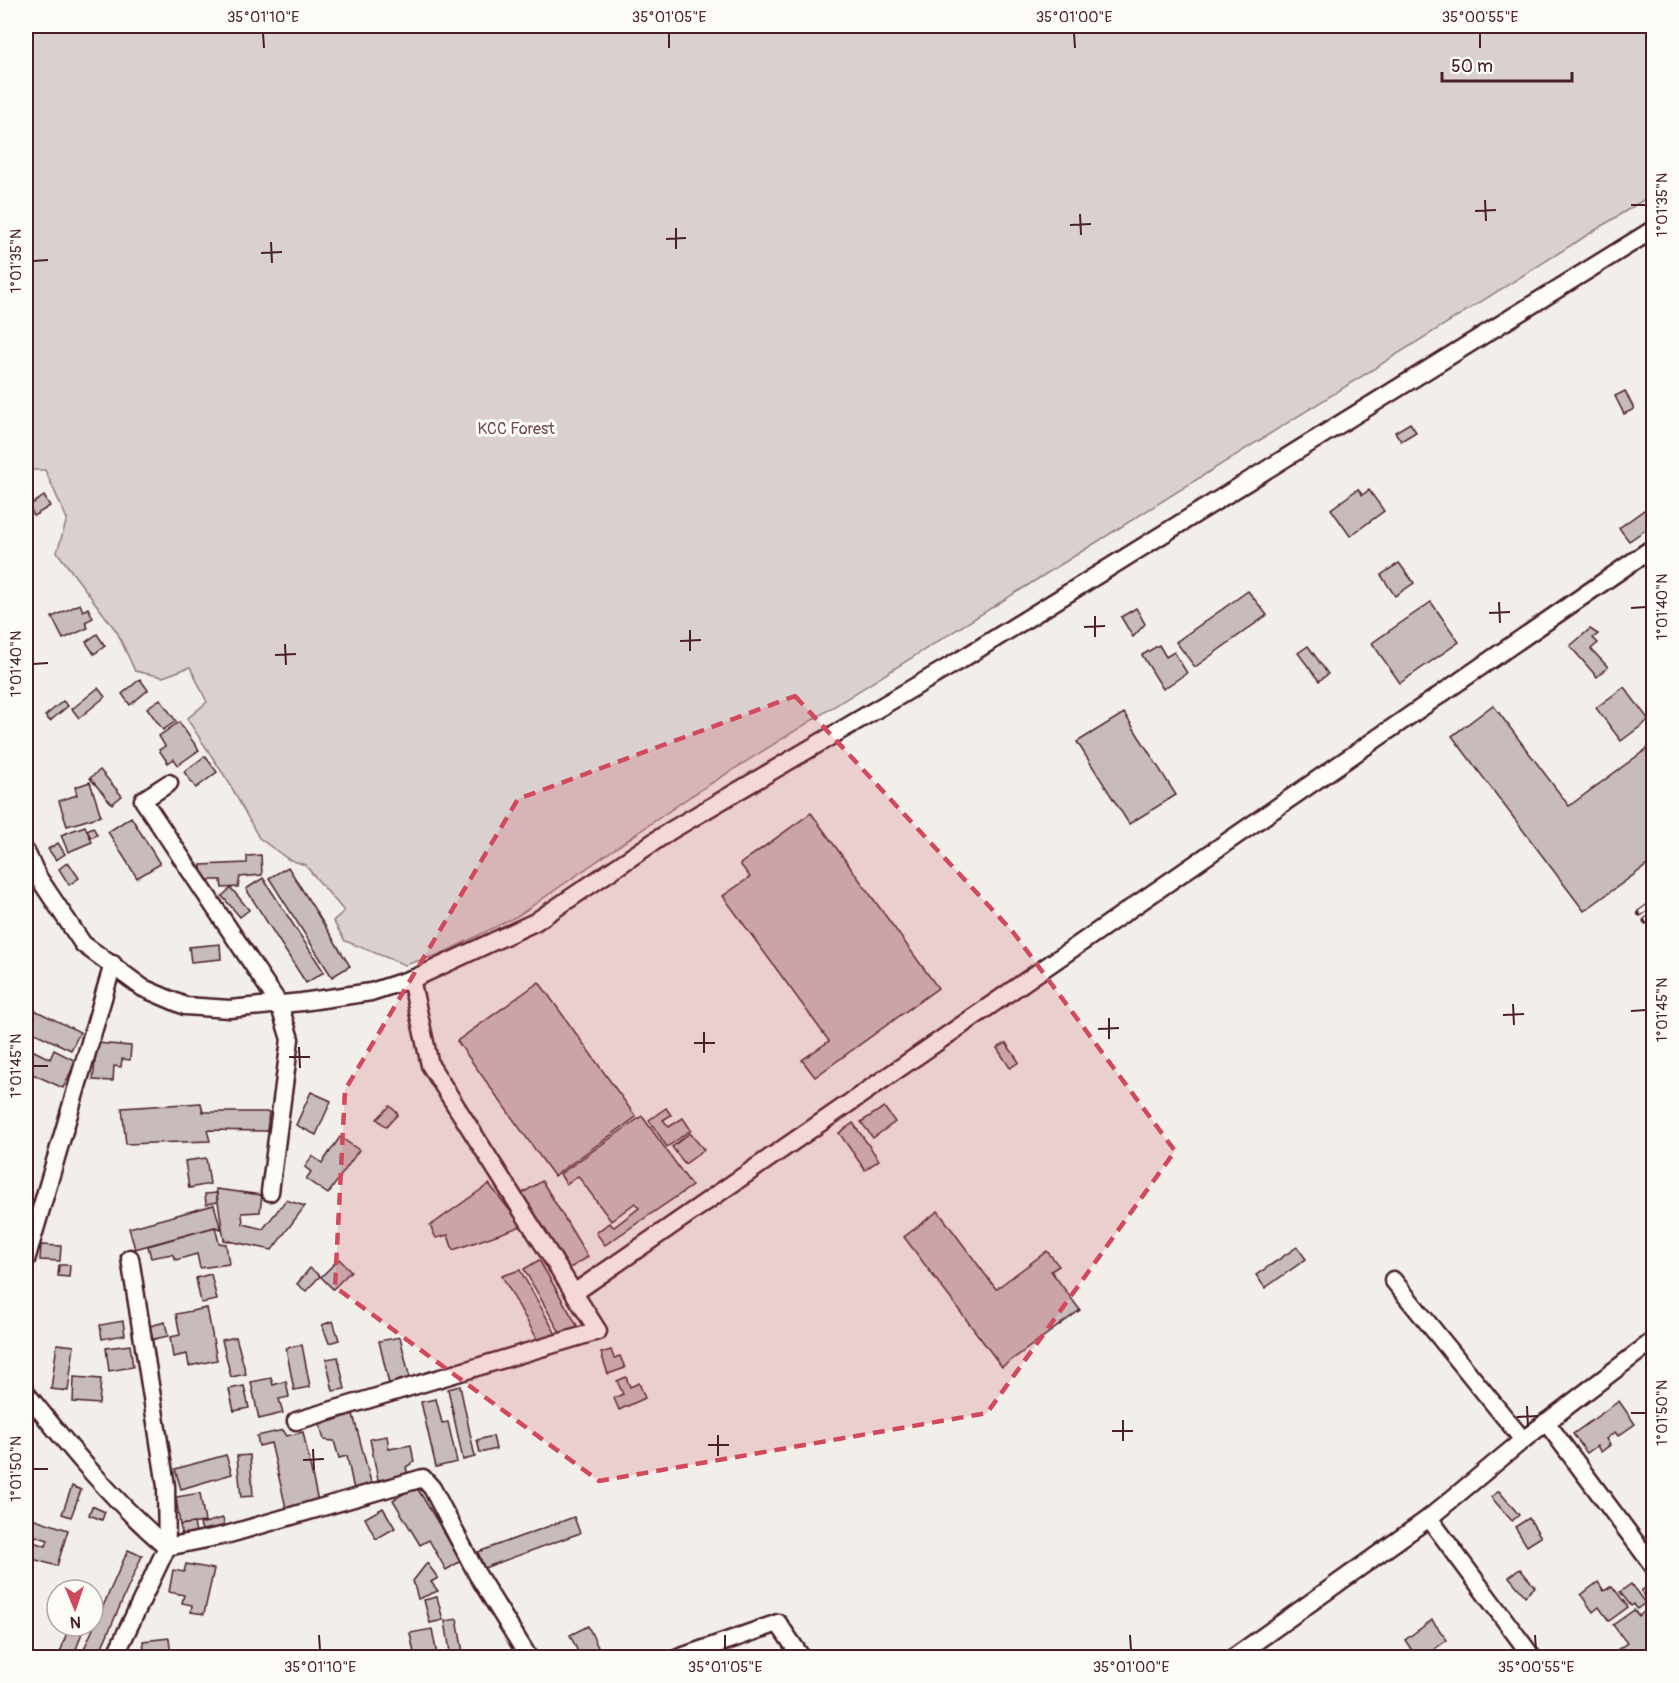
<svg xmlns="http://www.w3.org/2000/svg" width="1679" height="1683" font-family="Pangolin,sans-serif">
<style>
.green{fill:#d9d0cf;stroke:#92787d;stroke-width:1.5}
.building{fill:#c8bbbb;stroke:#4a1f2b;stroke-width:1.5}
.lines{fill:none;stroke-linecap:round;stroke-linejoin:round}
.street-casing{stroke:#4a1f2b;stroke-width:21}
.street{stroke:#fdfcf7;stroke-width:16}
.rail-casing{stroke:#4a1f2b;stroke-width:7}
.rail{stroke:#fdfcf7;stroke-width:4.5;stroke-dasharray:14;stroke-linecap:butt}
.marked{fill:#d1495b;fill-opacity:0.2;stroke:#d1495b;stroke-width:4.5;stroke-dasharray:12 8;stroke-linejoin:round}
.ticks{fill:none;stroke:#4a1f2b;stroke-width:2}
.labels{text-anchor:middle;dominant-baseline:central;stroke-width:6;stroke-linejoin:round;paint-order:stroke}
.park-label{font-size:16px;fill:#6e4b54;stroke:#fdfcf7}
.neatline{fill:none;stroke:#4a1f2b;stroke-width:2}
.ticks-label{font-size:15px;text-anchor:middle;fill:#4a1f2b}
</style>
<rect width="100%" height="100%" fill="#f2efeb"/>
<filter id="ink" filterUnits="userSpaceOnUse"><feTurbulence type="fractalNoise" baseFrequency=".0167" numOctaves="2"/><feDisplacementMap in="SourceGraphic" scale="12" xChannelSelector="R" yChannelSelector="G"/><feConvolveMatrix kernelMatrix="1 2 1 2 8 2 1 2 1" color-interpolation-filters="sRGB"/></filter>
<g filter="url(#ink)">
<path class="green" d="M26,26H1653V194L691,796L519,915L441,954L405,965L345,941L333,921L344,911L305,865L288,859L259,838L228,781L187,719L207,702L190,667L163,677L135,671L117,632L57,552L67,519L45,470H26Z"/>
<g class="building">
<path d="M1625,391L1634,409L1624,414L1615,396Z"/>
<path d="M1410,423L1416,432L1401,441L1395,432Z"/>
<path d="M1358,489L1362,495L1369,490L1384,511L1350,536L1331,509Z"/>
<path d="M44,496L50,506L34,516L29,506Z"/>
<path d="M1654,503V524L1629,541L1619,528Z"/>
<path d="M1399,563L1414,583L1395,596L1381,575Z"/>
<path d="M1248,591L1267,615L1195,667L1176,642Z"/>
<path d="M1431,602L1459,642L1400,683L1372,643Z"/>
<path d="M80,604L83,611L88,608L93,618L85,622L88,628L63,639L52,617Z"/>
<path d="M1136,608L1145,624L1133,637L1121,617Z"/>
<path d="M1590,629L1598,634L1593,638L1598,643L1591,649L1608,667L1597,677L1570,646Z"/>
<path d="M97,634L105,646L94,654L86,642Z"/>
<path d="M1159,645L1166,657L1174,652L1187,673L1163,689L1142,655Z"/>
<path d="M1308,646L1328,674L1319,681L1298,653Z"/>
<path d="M140,679L148,690L130,705L122,694Z"/>
<path d="M1624,687L1649,720L1621,741L1596,708Z"/>
<path d="M98,688L105,697L79,718L72,709Z"/>
<path d="M160,699L176,721L163,730L147,708Z"/>
<path d="M63,701L68,706L50,721L45,716Z"/>
<path d="M1493,705L1569,806L1648,748L1654,755V860L1584,911L1452,736Z"/>
<path d="M1124,713L1176,795L1129,824L1077,742Z"/>
<path d="M179,722L199,750L178,765L174,759L168,763L159,750L165,746L159,736Z"/>
<path d="M205,756L217,772L196,788L184,772Z"/>
<path d="M100,770L122,796L112,804L90,778Z"/>
<path d="M90,782L101,816L67,826L59,801L77,795L75,787Z"/>
<path d="M811,813L938,988L815,1077L802,1060L829,1041L723,896L750,877L740,864Z"/>
<path d="M131,817L160,864L137,878L108,832Z"/>
<path d="M85,826L92,842L68,852L61,835Z"/>
<path d="M93,827L97,835L91,838L87,830Z"/>
<path d="M58,843L65,854L56,860L48,849Z"/>
<path d="M261,855L262,875L240,877L238,887L222,888L221,880H202L201,865L247,863V856Z"/>
<path d="M68,862L79,878L69,885L59,869Z"/>
<path d="M288,867L350,966L332,977L269,878Z"/>
<path d="M263,878L324,972L306,983L246,889Z"/>
<path d="M231,888L249,910L240,917L222,896Z"/>
<path d="M220,944L221,959L191,962L189,947Z"/>
<path d="M539,982L636,1117L554,1176L457,1041Z"/>
<path d="M26,1006L80,1032L71,1050L26,1029Z"/>
<path d="M97,1043L131,1046L130,1060L122,1059L121,1067L114,1066L113,1081L93,1080Z"/>
<path d="M1006,1043L1019,1062L1010,1068L997,1048Z"/>
<path d="M26,1047L50,1059L54,1050L76,1061L63,1088L26,1071Z"/>
<path d="M311,1092L331,1101L316,1135L296,1125Z"/>
<path d="M201,1103L203,1112H269L267,1131L207,1130L210,1141L126,1144L122,1108Z"/>
<path d="M390,1106L398,1114L386,1127L377,1119Z"/>
<path d="M884,1107L895,1122L873,1138L861,1122Z"/>
<path d="M666,1108L671,1115L663,1120L669,1127L683,1118L691,1130L667,1147L649,1120Z"/>
<path d="M642,1116L692,1186L605,1245L596,1233L609,1223L614,1227L639,1208L635,1203L611,1221L578,1176L566,1184L560,1174Z"/>
<path d="M853,1123L879,1160L865,1170L839,1133Z"/>
<path d="M690,1133L704,1150L685,1164L672,1147Z"/>
<path d="M340,1137L359,1150L328,1194L306,1179L311,1172L305,1167L312,1156L322,1163Z"/>
<path d="M206,1158L210,1184L189,1188L185,1161Z"/>
<path d="M542,1181L588,1257L567,1270L521,1194Z"/>
<path d="M489,1184L522,1226L453,1250L448,1235L436,1238L430,1226Z"/>
<path d="M216,1189L262,1195L260,1212L242,1213L243,1224L263,1229L286,1200L305,1206L272,1250L224,1240Z"/>
<path d="M217,1193V1202L206,1204L205,1194Z"/>
<path d="M214,1205L221,1229L215,1227L135,1249L129,1228Z"/>
<path d="M938,1211L996,1289L1047,1251L1059,1266L1051,1271L1080,1310L1002,1367L904,1237Z"/>
<path d="M215,1227L219,1243L226,1244L229,1264L200,1268L197,1254L176,1260L172,1254L151,1258L148,1246Z"/>
<path d="M41,1245L61,1246L60,1261L40,1260Z"/>
<path d="M1297,1247L1306,1259L1265,1288L1256,1275Z"/>
<path d="M339,1259L351,1271L333,1289L321,1277Z"/>
<path d="M539,1260L578,1327L562,1336L524,1269Z"/>
<path d="M59,1265H70L69,1277L58,1276Z"/>
<path d="M310,1268L320,1276L306,1291L297,1284Z"/>
<path d="M520,1270L557,1336L540,1344L502,1276Z"/>
<path d="M211,1274L217,1300L201,1303L196,1278Z"/>
<path d="M207,1308L217,1360L189,1366L187,1354L173,1357L170,1337L180,1335L176,1314Z"/>
<path d="M123,1321L125,1335L102,1339L100,1325Z"/>
<path d="M333,1321L339,1340L329,1343L322,1325Z"/>
<path d="M165,1322L168,1336L150,1340L146,1327Z"/>
<path d="M236,1337L246,1374L231,1377L222,1340Z"/>
<path d="M400,1337L411,1383L390,1388L379,1341Z"/>
<path d="M57,1344L74,1346L68,1391L51,1389Z"/>
<path d="M130,1345L133,1367L109,1371L106,1348Z"/>
<path d="M302,1345L310,1387L294,1390L286,1348Z"/>
<path d="M611,1350L614,1358L620,1356L625,1368L608,1374L601,1353Z"/>
<path d="M338,1357L345,1389L333,1391L326,1359Z"/>
<path d="M74,1377L101,1379L99,1404L73,1402Z"/>
<path d="M626,1377L630,1387L639,1383L645,1398L619,1410L614,1398L623,1394L617,1381Z"/>
<path d="M271,1378L273,1385L286,1381L289,1397L279,1399L283,1413L259,1419L251,1382Z"/>
<path d="M244,1386L249,1408L234,1411L229,1389Z"/>
<path d="M460,1386L475,1457L463,1460L448,1389Z"/>
<path d="M436,1399L442,1423L448,1422L457,1462L436,1467L421,1402Z"/>
<path d="M1619,1401L1635,1424L1618,1436L1615,1432L1606,1439L1610,1445L1601,1452L1597,1446L1587,1453L1573,1434Z"/>
<path d="M353,1414L372,1486L354,1490L347,1456L339,1458L334,1441L324,1440L320,1425Z"/>
<path d="M283,1430L287,1436L303,1432L318,1502L286,1508L271,1443L259,1446L257,1436Z"/>
<path d="M387,1436L389,1449L411,1445L414,1462L406,1467L408,1475L378,1480L370,1439Z"/>
<path d="M493,1436L496,1449L480,1453L477,1440Z"/>
<path d="M226,1455L232,1474L181,1489L175,1469Z"/>
<path d="M250,1455L253,1496L241,1497L237,1456Z"/>
<path d="M72,1486L81,1490L71,1517L62,1514Z"/>
<path d="M416,1486L461,1561L446,1570L429,1540L420,1545L393,1500Z"/>
<path d="M1499,1491L1519,1515L1512,1521L1491,1497Z"/>
<path d="M200,1493L205,1522L180,1525L176,1497Z"/>
<path d="M92,1506L105,1512L102,1520L89,1515Z"/>
<path d="M383,1508L395,1528L376,1539L365,1518Z"/>
<path d="M26,1516L68,1530L57,1566L26,1557V1540L46,1546L48,1540L26,1533Z"/>
<path d="M574,1517L580,1533L484,1568L478,1552Z"/>
<path d="M223,1518L225,1528L203,1533L200,1524Z"/>
<path d="M1529,1518L1541,1537L1527,1546L1515,1527Z"/>
<path d="M194,1523L196,1533L182,1535L180,1525Z"/>
<path d="M128,1550L142,1556L97,1658H80Z"/>
<path d="M427,1563L438,1578L431,1582L438,1591L418,1599L413,1581Z"/>
<path d="M186,1564L214,1569L204,1614L191,1612L192,1605L182,1603L184,1595L169,1592L173,1570L184,1572Z"/>
<path d="M1520,1569L1535,1587L1525,1596L1509,1577Z"/>
<path d="M1598,1582L1604,1591L1612,1586L1628,1607L1609,1621L1599,1607L1593,1612L1581,1595Z"/>
<path d="M1652,1583L1654,1585V1608L1641,1591Z"/>
<path d="M1631,1584L1645,1603L1637,1609L1634,1604L1631,1606L1620,1592Z"/>
<path d="M437,1597L443,1620L430,1623L424,1600Z"/>
<path d="M1649,1608L1654,1614V1654L1648,1658H1632L1629,1653L1622,1658L1617,1650L1627,1643L1613,1625L1634,1610L1639,1616Z"/>
<path d="M457,1619L464,1658H451L445,1621Z"/>
<path d="M1432,1620L1447,1640L1422,1658H1417L1405,1640Z"/>
<path d="M69,1626L84,1627L73,1658H64L59,1656Z"/>
<path d="M588,1626L603,1658H581L570,1635Z"/>
<path d="M432,1629L437,1655L415,1658L410,1633Z"/>
<path d="M169,1638L171,1657L145,1658L143,1641Z"/>
<path d="M752,1651L754,1658H724Z"/>
</g>
<g class="lines">
<defs>
<g id="street">
<path d="M169,783L143,800L279,1004L290,1039L270,1192"/>
<path d="M26,852L38,877L83,944L143,988L185,1006L230,1009L302,1002L371,992L417,977L535,922L670,831L962,659L1654,229"/>
<path d="M411,979L430,1065L574,1293"/>
<path d="M26,1260L113,964"/>
<path d="M1393,1280L1523,1440"/>
<path d="M26,1393C70,1448 113,1501 167,1547"/>
<path d="M296,1421L598,1331L574,1293L1654,547"/>
<path d="M1546,1422L1654,1567"/>
<path d="M1429,1518L1533,1658"/>
<path d="M167,1547L226,1535L423,1478L432,1488L477,1574L529,1658"/>
<path d="M114,1658L167,1547L166,1486L130,1258"/>
<path d="M678,1658L778,1623L802,1658"/>
<path d="M1233,1658L1429,1518L1523,1440L1654,1340"/>
</g>
</defs>
<use href="#street" class="street-casing"/>
<use href="#street" class="street"/>
<defs>
<g id="rail">
<path d="M1640,913L1654,903"/>
<path d="M1646,921L1654,916"/>
<path d="M1653,930H1654"/>
</g>
</defs>
<use href="#rail" class="rail-casing"/>
<use href="#rail" class="rail"/>
</g>
</g>
<path class="marked" d="M795,696L1013,932L1175,1151L987,1413L599,1481L335,1287L345,1090L518,799Z"/>
<path class="ticks" d="M263,33L264,48M669,33V48M1074,33L1075,48M1480,33V48M1485,200L1486,221M1631,205H1646M1475,211L1496,210M1080,214L1081,235M1070,225L1091,224M676,228V249M666,239L686,238M271,242L272,263M261,253L282,252M33,261L48,260M1499,602L1500,623M1631,608L1646,607M1489,613L1510,612M1095,616V637M1084,627L1105,626M690,630V651M680,641L701,640M285,644L286,665M275,655L296,654M33,664L48,663M1513,1004L1514,1025M1631,1011L1646,1010M1503,1015L1524,1014M1109,1018V1039M1098,1029L1119,1028M704,1032V1053M694,1043H715M299,1047L300,1068M289,1057H310M33,1066H48M1527,1406L1528,1427M1631,1413H1646M1517,1417L1538,1416M1123,1420V1441M1112,1431H1133M718,1435V1456M708,1445H729M313,1449L314,1470M303,1460L324,1459M33,1469H48M319,1635L320,1650M725,1635V1650M1130,1635L1131,1650M1535,1635L1536,1650"/>
<g class="labels">
<g class="park-label">
<text x="516" y="429">KCC Forest</text>
</g>
</g>
<rect width="1679" height="1683" fill="none" stroke="#fdfcf7" stroke-width="66"/>
<g transform="translate(75 1608) rotate(178)"><circle r="28" fill="#fdfcf7" stroke="#b5a4a5" stroke-width="1.5"/>
<path d="M0-4.5L10 22L0 15L-10 22Z" fill="#d1495b"/>
<text y="-9" font-size="16" font-weight="bold" text-anchor="middle" fill="#4a1f2b">N</text>
</g>
<path d="M1442 72v9h130v-9" fill="none" stroke="#4a1f2b" stroke-width="3"/>
<text x="1451" y="72" font-size="18" fill="#4a1f2b" stroke="#fdfcf7" stroke-width="4.5" paint-order="stroke">50 m</text>
<rect x="33" y="33" width="1613" height="1617" class="neatline"/>
<g class="ticks-label">
<text x="263" y="22">35°01'10"E</text>
<text x="669" y="22">35°01'05"E</text>
<text x="1074" y="22">35°01'00"E</text>
<text x="1480" y="22">35°00'55"E</text>
<text transform="translate(1662 205) rotate(-90)" y="5">1°01'35"N</text>
<text transform="translate(16 261) rotate(-90)" y="5">1°01'35"N</text>
<text transform="translate(1662 607) rotate(-90)" y="5">1°01'40"N</text>
<text transform="translate(16 664) rotate(-90)" y="5">1°01'40"N</text>
<text transform="translate(1662 1010) rotate(-90)" y="5">1°01'45"N</text>
<text transform="translate(16 1066) rotate(-90)" y="5">1°01'45"N</text>
<text transform="translate(1662 1413) rotate(-90)" y="5">1°01'50"N</text>
<text transform="translate(16 1469) rotate(-90)" y="5">1°01'50"N</text>
<text x="320" y="1672">35°01'10"E</text>
<text x="725" y="1672">35°01'05"E</text>
<text x="1131" y="1672">35°01'00"E</text>
<text x="1536" y="1672">35°00'55"E</text>
</g>
</svg>
